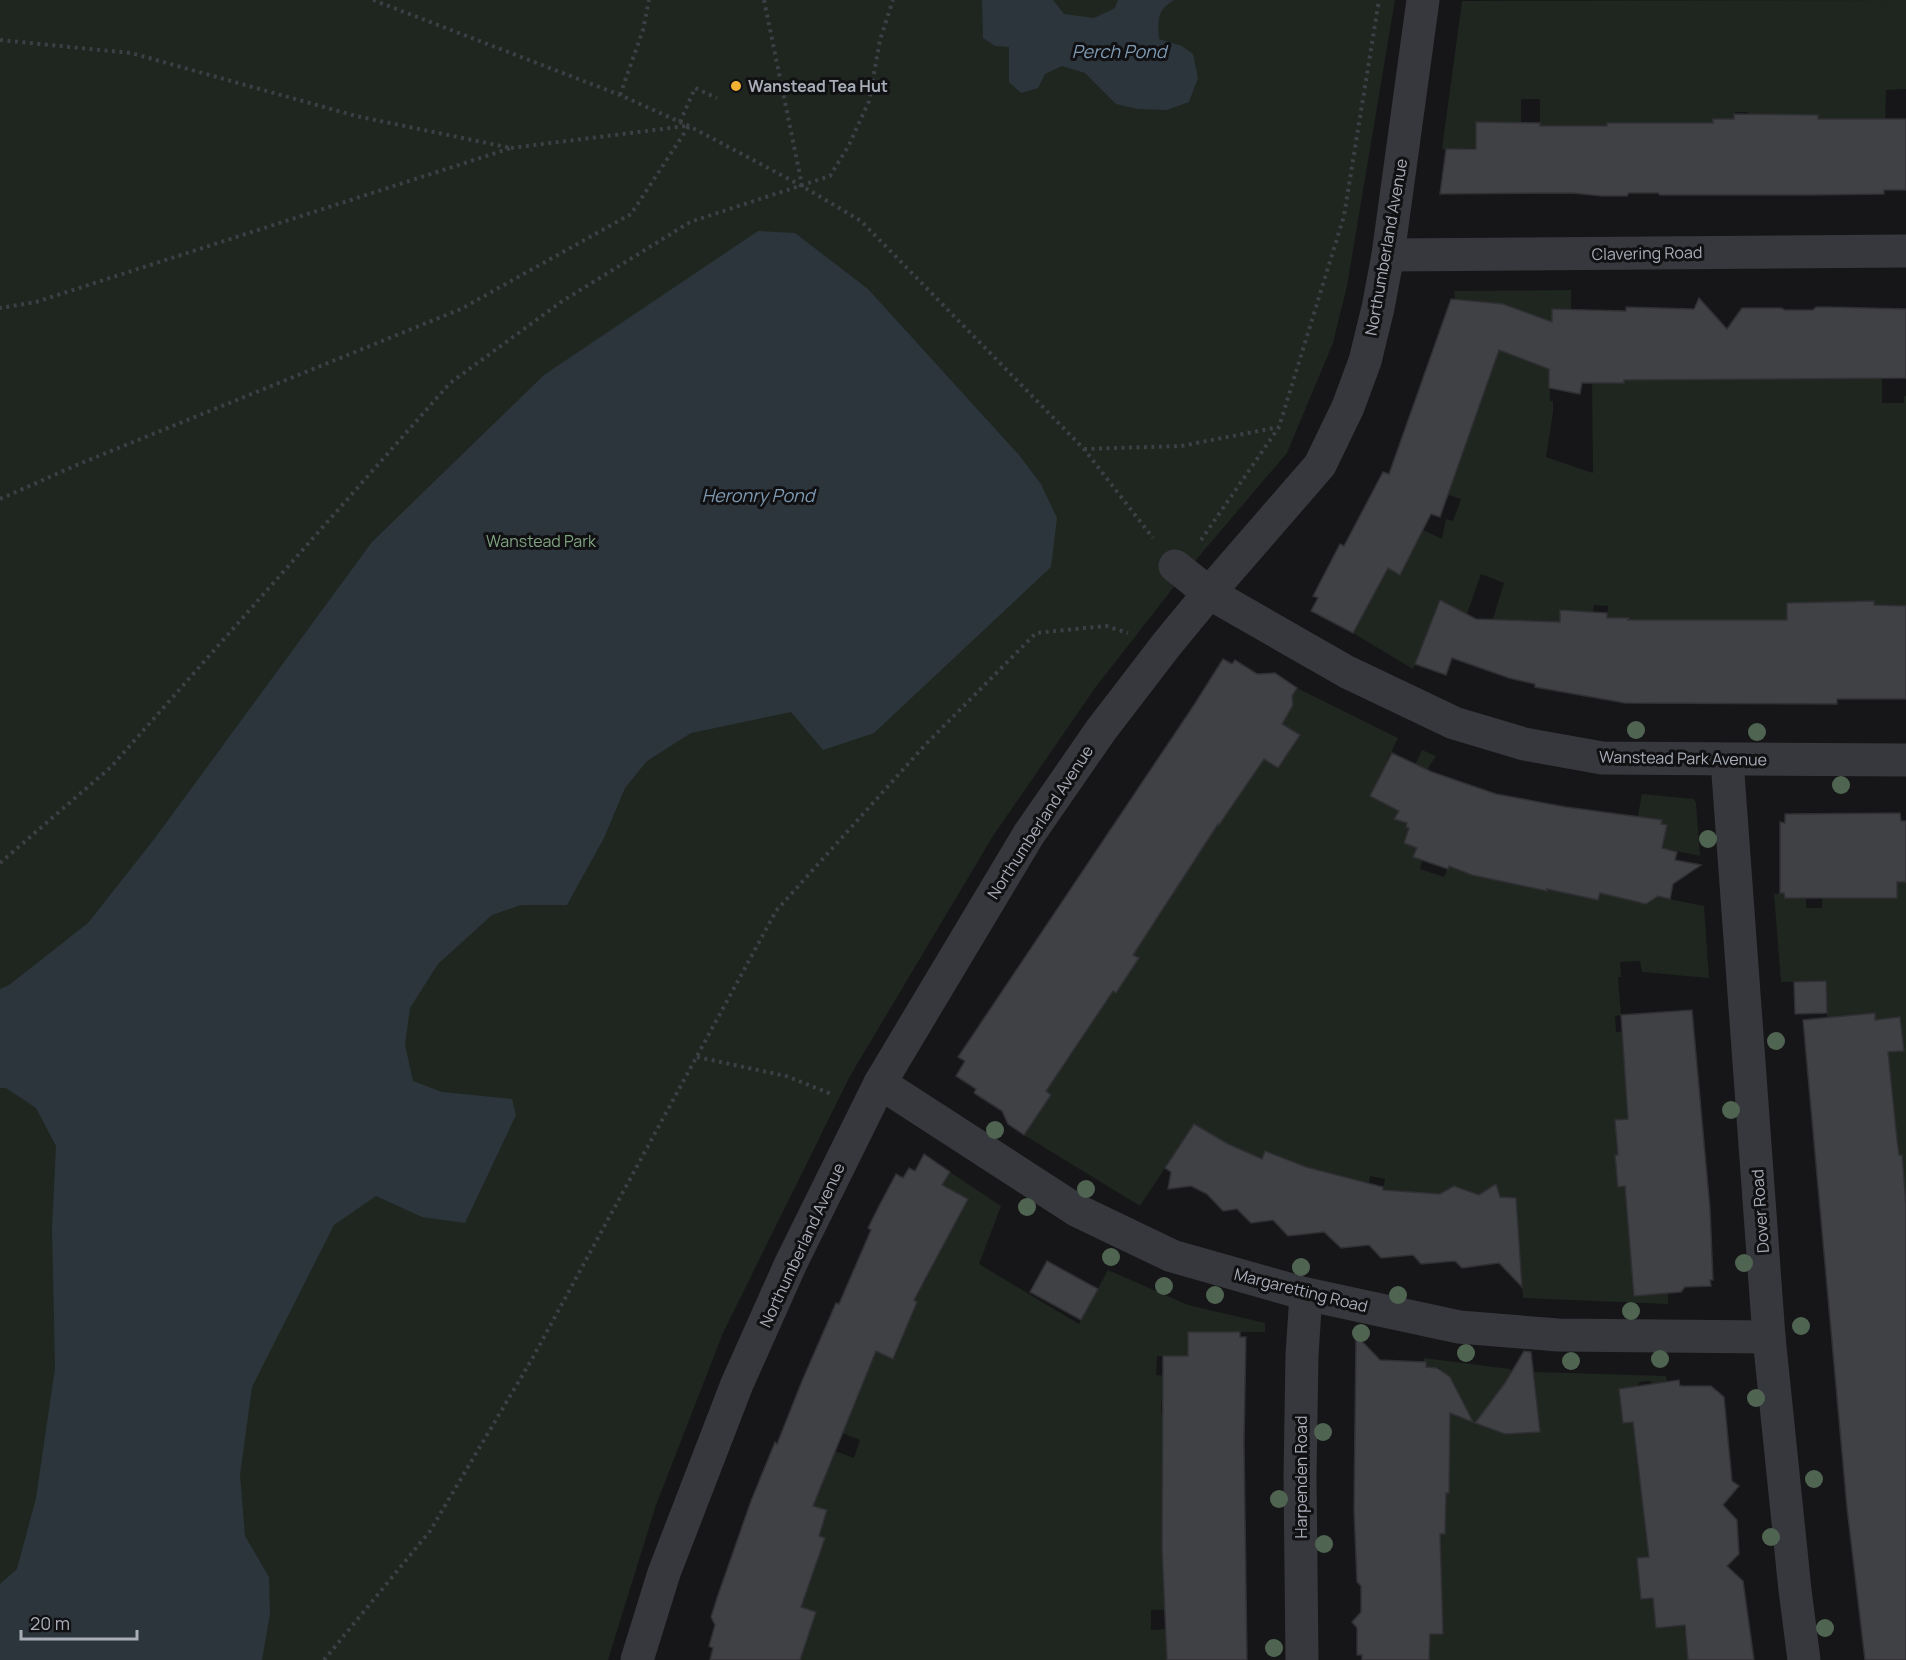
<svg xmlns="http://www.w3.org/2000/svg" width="1906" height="1660" font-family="Manrope,sans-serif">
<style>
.green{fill:#1e261f}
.water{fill:#2c353c}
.building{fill:#404145;stroke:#303034;stroke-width:1.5}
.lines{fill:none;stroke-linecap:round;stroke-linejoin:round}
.path{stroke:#3d3f44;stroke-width:4;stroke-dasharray:3 4.5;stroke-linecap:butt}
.minor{stroke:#37383d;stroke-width:33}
.tree{fill:#506452}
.poi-dot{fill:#f2b134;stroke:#111113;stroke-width:2}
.labels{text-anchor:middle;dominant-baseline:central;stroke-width:6;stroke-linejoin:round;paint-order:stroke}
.poi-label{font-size:16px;font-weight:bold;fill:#a8adb8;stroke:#111113;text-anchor:start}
.street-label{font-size:16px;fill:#a8adb8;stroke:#111113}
.park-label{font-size:16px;fill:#7fa381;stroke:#111113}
.water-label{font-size:18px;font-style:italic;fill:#7f9bb3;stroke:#111113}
</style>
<rect width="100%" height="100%" fill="#161618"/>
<g class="green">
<path d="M0,0H1395L1347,286L1333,343L1287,453L1184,574L1095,688L993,836L850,1076L723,1333L656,1505L608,1660H0Z"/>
<path d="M1906,0V89L1886,90L1885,136L1855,143L1854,119H1818L1817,115L1748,114V112H1735L1734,119H1713L1714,140L1679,123H1608L1607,142L1540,126V99H1521V146L1442,149L1462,1Z"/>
<path d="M1571,290V310L1553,364L1549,365L1550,401H1553V412L1546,457L1593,473L1592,383H1624V361L1652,380H1686V362L1882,355V403H1904V396H1906V608L1904,606L1897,605L1875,635L1874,601L1787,603V620H1628V618H1607L1608,606L1594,605L1593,612L1561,610L1560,622H1492L1504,583L1481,574L1467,614L1440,600L1413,669L1353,633L1388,568L1400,575L1423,530L1442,539L1446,519L1453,521L1461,499L1440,492L1457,468L1499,350L1503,304L1455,299L1454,291Z"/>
<path d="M1297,688L1398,738L1370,796L1394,809L1422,750L1436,756L1394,819L1407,823L1409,828L1404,843L1417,848L1413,857L1422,861L1420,869L1444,877L1449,866L1472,875L1546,891L1552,868L1571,895L1598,900L1603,879L1654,896L1704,906L1709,978L1642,972L1640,961L1620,962L1621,977H1618L1621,1015L1615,1016L1616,1032H1622L1628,1119L1645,1138L1619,1187L1625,1186L1626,1208L1658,1205L1635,1296L1668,1293V1304L1523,1298L1516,1198L1500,1197L1498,1191L1483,1197L1464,1196L1462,1189L1454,1186L1447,1190V1195L1381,1202L1385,1179L1370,1176L1368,1190L1265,1152L1262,1159L1228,1144L1194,1124L1140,1206L1024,1135L1051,1095L1028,1080L1109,989L1116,993L1138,958L1112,940L1106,894L1153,925L1173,895L1172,893L1196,809L1220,824L1261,757L1278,768L1299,736L1265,713L1292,696Z"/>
<path d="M1642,794L1694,799L1696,803L1700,856L1662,848L1667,825L1661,824V821L1642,817L1640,821L1637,820Z"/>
<path d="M1823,882H1906V1193H1902V1155H1899L1898,1140L1874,1141L1877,1053L1903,1051L1900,1018L1875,1020V1014L1827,1018L1826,981L1781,982L1774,894L1784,893L1785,898L1806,897V908H1822Z"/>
<path d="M950,1172L1001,1206L979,1264L1079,1324L1108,1270L1188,1305L1265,1323V1332H1189L1188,1356H1157L1156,1375L1167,1376V1397H1162L1161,1411L1188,1412L1162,1513L1163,1583L1188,1582L1189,1609L1151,1610V1630L1166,1629L1167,1660H766L802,1653L816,1612L799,1607L806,1594L824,1539L819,1536L827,1511L765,1489L835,1451L854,1458L860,1440L842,1433L876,1351L894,1359L917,1302L879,1282L923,1285L968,1199L942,1185Z"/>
<path d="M1424,1358L1510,1369L1511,1373L1485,1427L1505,1434L1540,1432L1534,1372L1666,1376L1668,1388L1655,1385L1649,1381L1640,1382L1636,1387L1619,1389L1671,1418L1672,1430L1634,1433L1639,1479L1681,1475L1689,1553L1637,1558L1642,1599L1694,1594L1684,1625L1688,1660H1429L1428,1634L1443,1633L1441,1568L1430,1534H1445L1446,1515L1436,1493H1449L1450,1468L1418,1447L1453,1387L1450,1377L1445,1373H1440V1368L1426,1367V1362H1423Z"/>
</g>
<g class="water">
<path d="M982,0H1053L1064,14L1094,18L1115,8L1118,0H1174C1156,11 1158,20 1159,39L1182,46L1193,54L1198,78L1189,102L1167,110L1138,109L1116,104L1085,73L1062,66L1045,74L1038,88L1021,93L1009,82V47L995,46L983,38Z"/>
<path d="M758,231L795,233L868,289L1019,455L1041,484L1057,518L1051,567L874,733L823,750L791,712L691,733L647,761L625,788L604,838L567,905H521L492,915L438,964L410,1008L405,1045L413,1081L442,1092L512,1099L516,1115L465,1223L422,1217L376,1196L334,1225L252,1387L240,1475L245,1536L269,1577L270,1614L262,1660H0V1584L17,1569L36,1498L55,1368L52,1228L56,1146L36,1108L6,1088H0V989L9,985L88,923L155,838L372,542L544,375Z"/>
</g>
<g class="building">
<path d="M1734,114L1818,115V119H1906V190H1884V194L1813,195H1660L1658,193H1629L1627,196H1602L1572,193L1440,194L1446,149H1476V122L1540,123V126H1607V123H1713V119H1734Z"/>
<path d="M1699,298L1727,329L1742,308H1781L1785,310H1813L1816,307H1828L1906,309V378L1624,380V383H1582L1580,394L1549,388V369L1499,350L1440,517L1431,514L1400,575L1388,568L1353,633L1311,611L1318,598L1313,596L1340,544L1344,546L1383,472L1389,474L1451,299L1503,304L1552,322V309L1626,311V307L1694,309Z"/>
<path d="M1440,600L1476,619L1560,622V610L1607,613V618H1629L1628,620H1787V603L1874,601V605L1906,606V699H1837V704L1625,703L1535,687V684L1509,678L1452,658L1446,675L1415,664Z"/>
<path d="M1223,659L1232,664L1235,660L1257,674L1275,673L1297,688L1292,696L1293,705L1282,724L1300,735L1278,768L1264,759L1219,825L1218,824L1133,955L1139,958L1116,993L1113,991L1046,1091L1051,1095L1024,1135L1008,1124L1002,1111L974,1093L976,1089L956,1076L965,1061L958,1057L1194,705Z"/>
<path d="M1392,753L1432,772L1496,794L1566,807L1662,820L1661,824L1667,825L1662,848L1677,852L1675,860L1701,865L1673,884L1670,899L1658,896L1646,904L1600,893L1598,900L1547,889V891L1472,875L1449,866L1448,869L1413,857L1417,848L1404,843L1409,828L1406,827L1407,823L1394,819L1399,811L1370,796Z"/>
<path d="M1900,813L1901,821H1906V882H1897V898H1785L1784,893H1780V822L1785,823V814Z"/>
<path d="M1826,981L1827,1013L1795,1014L1794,982Z"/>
<path d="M1692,1010L1710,1209L1713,1280H1710L1711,1286L1685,1287L1681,1292L1634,1296L1625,1186L1618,1187L1615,1155H1618L1615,1120L1628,1119L1621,1015Z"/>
<path d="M1875,1013V1020L1900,1017L1904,1051L1888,1052L1897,1140L1899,1155H1902L1906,1204V1660H1865L1847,1508L1803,1020Z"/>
<path d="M1194,1124L1228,1144L1262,1159L1265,1151L1306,1167L1383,1187V1190L1440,1194L1454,1186L1479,1195L1496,1184L1500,1197L1516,1198L1522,1287L1499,1263L1462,1268L1455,1261L1421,1264L1413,1255L1381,1258L1369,1245L1341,1248L1324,1232L1288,1236L1273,1220L1251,1223L1237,1209L1223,1211L1207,1194L1191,1186L1168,1189L1171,1172L1165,1168Z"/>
<path d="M924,1154L950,1172L942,1185L968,1199L914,1300L917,1302L893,1359L876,1351L813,1506L827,1510L819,1536L825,1538L801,1607L816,1612L800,1660H710L713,1648L709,1646L715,1625L711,1617L717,1598L751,1501L775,1442L777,1444L802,1381L836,1303L839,1304L871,1230L868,1228L879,1206L896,1174L903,1178L909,1168L915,1171Z"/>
<path d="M1047,1261L1098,1289L1081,1320L1030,1292Z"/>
<path d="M1188,1332H1240V1337H1246L1244,1441L1247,1660H1167L1162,1548L1163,1356H1188Z"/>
<path d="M1356,1335L1380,1360L1426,1362V1367L1437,1368L1450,1377L1473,1422L1450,1413L1449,1493H1446L1445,1534H1440L1443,1634H1430L1429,1660H1362V1655H1357V1628L1352,1622L1361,1612V1586L1357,1582L1354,1509Z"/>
<path d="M1524,1351L1531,1352L1540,1432L1505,1434L1475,1423L1505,1383Z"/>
<path d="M1679,1380L1680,1386H1711L1724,1397L1732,1481L1739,1486L1723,1505L1737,1520L1739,1554L1727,1566L1743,1581L1754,1660H1688L1685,1625L1656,1628L1653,1598L1641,1599L1637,1558L1649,1557L1633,1422L1623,1423L1619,1389Z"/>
</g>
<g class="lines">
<g class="path">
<path d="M373,0L620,95L689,126L802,186L861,221L1084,449L1153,538"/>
<path d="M764,0L802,185"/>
<path d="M0,40L131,53L356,116L511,148L36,302L0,308"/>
<path d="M620,95L643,30L649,0"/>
<path d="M680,122L695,88L717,98"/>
<path d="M511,148L686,126"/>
<path d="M1084,449L1181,446L1279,427"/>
<path d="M0,499L79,464L461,309L631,214L689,126"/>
<path d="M1201,540L1279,427L1344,216L1379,0"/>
<path d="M0,863L111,767L450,383L561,302L690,222L830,176L849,145L869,101L880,40L893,0"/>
<path d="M697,1057L786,1076L834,1095"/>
<path d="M324,1660L430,1531L532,1359L776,911L925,745L1036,633L1106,626L1128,633"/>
</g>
<g class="minor">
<path d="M1388,255L1906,251"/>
<path d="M1175,566L1209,593L1347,672L1454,723L1524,744L1602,758L1906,760"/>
<path d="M1727,760L1769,1337L1795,1590L1804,1660"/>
<path d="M880,1083L1076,1210L1172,1256L1306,1294L1459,1327L1558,1335L1769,1337"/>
<path d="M637,1660L664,1573L737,1384L791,1263L880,1083L1029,834L1101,730L1167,644L1209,593L1320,465L1348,407L1365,361L1378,308L1388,255L1423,0"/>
<path d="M1302,1660L1300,1476L1302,1355L1306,1294"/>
</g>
</g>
<g class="tree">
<circle cx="1636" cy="730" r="9"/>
<circle cx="1757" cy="732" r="9"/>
<circle cx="1841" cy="785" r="9"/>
<circle cx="1708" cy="839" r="9"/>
<circle cx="1776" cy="1041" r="9"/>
<circle cx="1731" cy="1110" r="9"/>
<circle cx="995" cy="1130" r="9"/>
<circle cx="1086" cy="1189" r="9"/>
<circle cx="1027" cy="1207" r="9"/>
<circle cx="1111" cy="1257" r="9"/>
<circle cx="1744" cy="1263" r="9"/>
<circle cx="1301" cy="1267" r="9"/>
<circle cx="1164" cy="1286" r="9"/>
<circle cx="1215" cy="1295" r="9"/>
<circle cx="1398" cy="1295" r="9"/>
<circle cx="1631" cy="1311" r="9"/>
<circle cx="1801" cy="1326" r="9"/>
<circle cx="1361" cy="1333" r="9"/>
<circle cx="1466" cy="1353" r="9"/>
<circle cx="1660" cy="1359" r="9"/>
<circle cx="1571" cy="1361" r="9"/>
<circle cx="1756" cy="1398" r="9"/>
<circle cx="1323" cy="1432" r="9"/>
<circle cx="1814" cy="1479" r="9"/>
<circle cx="1279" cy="1499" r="9"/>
<circle cx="1771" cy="1537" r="9"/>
<circle cx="1324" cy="1544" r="9"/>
<circle cx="1825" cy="1628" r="9"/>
<circle cx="1274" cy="1648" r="9"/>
</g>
<circle class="poi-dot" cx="736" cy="86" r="6"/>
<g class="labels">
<g class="poi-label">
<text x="748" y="86">Wanstead Tea Hut</text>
</g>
<g class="street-label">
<text transform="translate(1386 247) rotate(-80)">Northumberland Avenue</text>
<text transform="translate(1647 253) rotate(-1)">Clavering Road</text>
<text transform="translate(1683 758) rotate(1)">Wanstead Park Avenue</text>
<text transform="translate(1040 822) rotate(-57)">Northumberland Avenue</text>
<text transform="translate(1760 1211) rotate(-94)">Dover Road</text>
<text transform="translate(802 1245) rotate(-65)">Northumberland Avenue</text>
<text transform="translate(1301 1290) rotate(14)">Margaretting Road</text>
<text transform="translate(1301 1477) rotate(-90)">Harpenden Road</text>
</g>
<g class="park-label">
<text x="541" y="541">Wanstead Park</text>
</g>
<g class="water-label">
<text x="1119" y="51">Perch Pond</text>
<text x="758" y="495">Heronry Pond</text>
</g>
</g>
<path d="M21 1630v9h116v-9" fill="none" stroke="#a8adb8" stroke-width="3"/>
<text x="30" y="1630" font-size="18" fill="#a8adb8" stroke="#111113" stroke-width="4.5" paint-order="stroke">20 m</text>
</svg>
